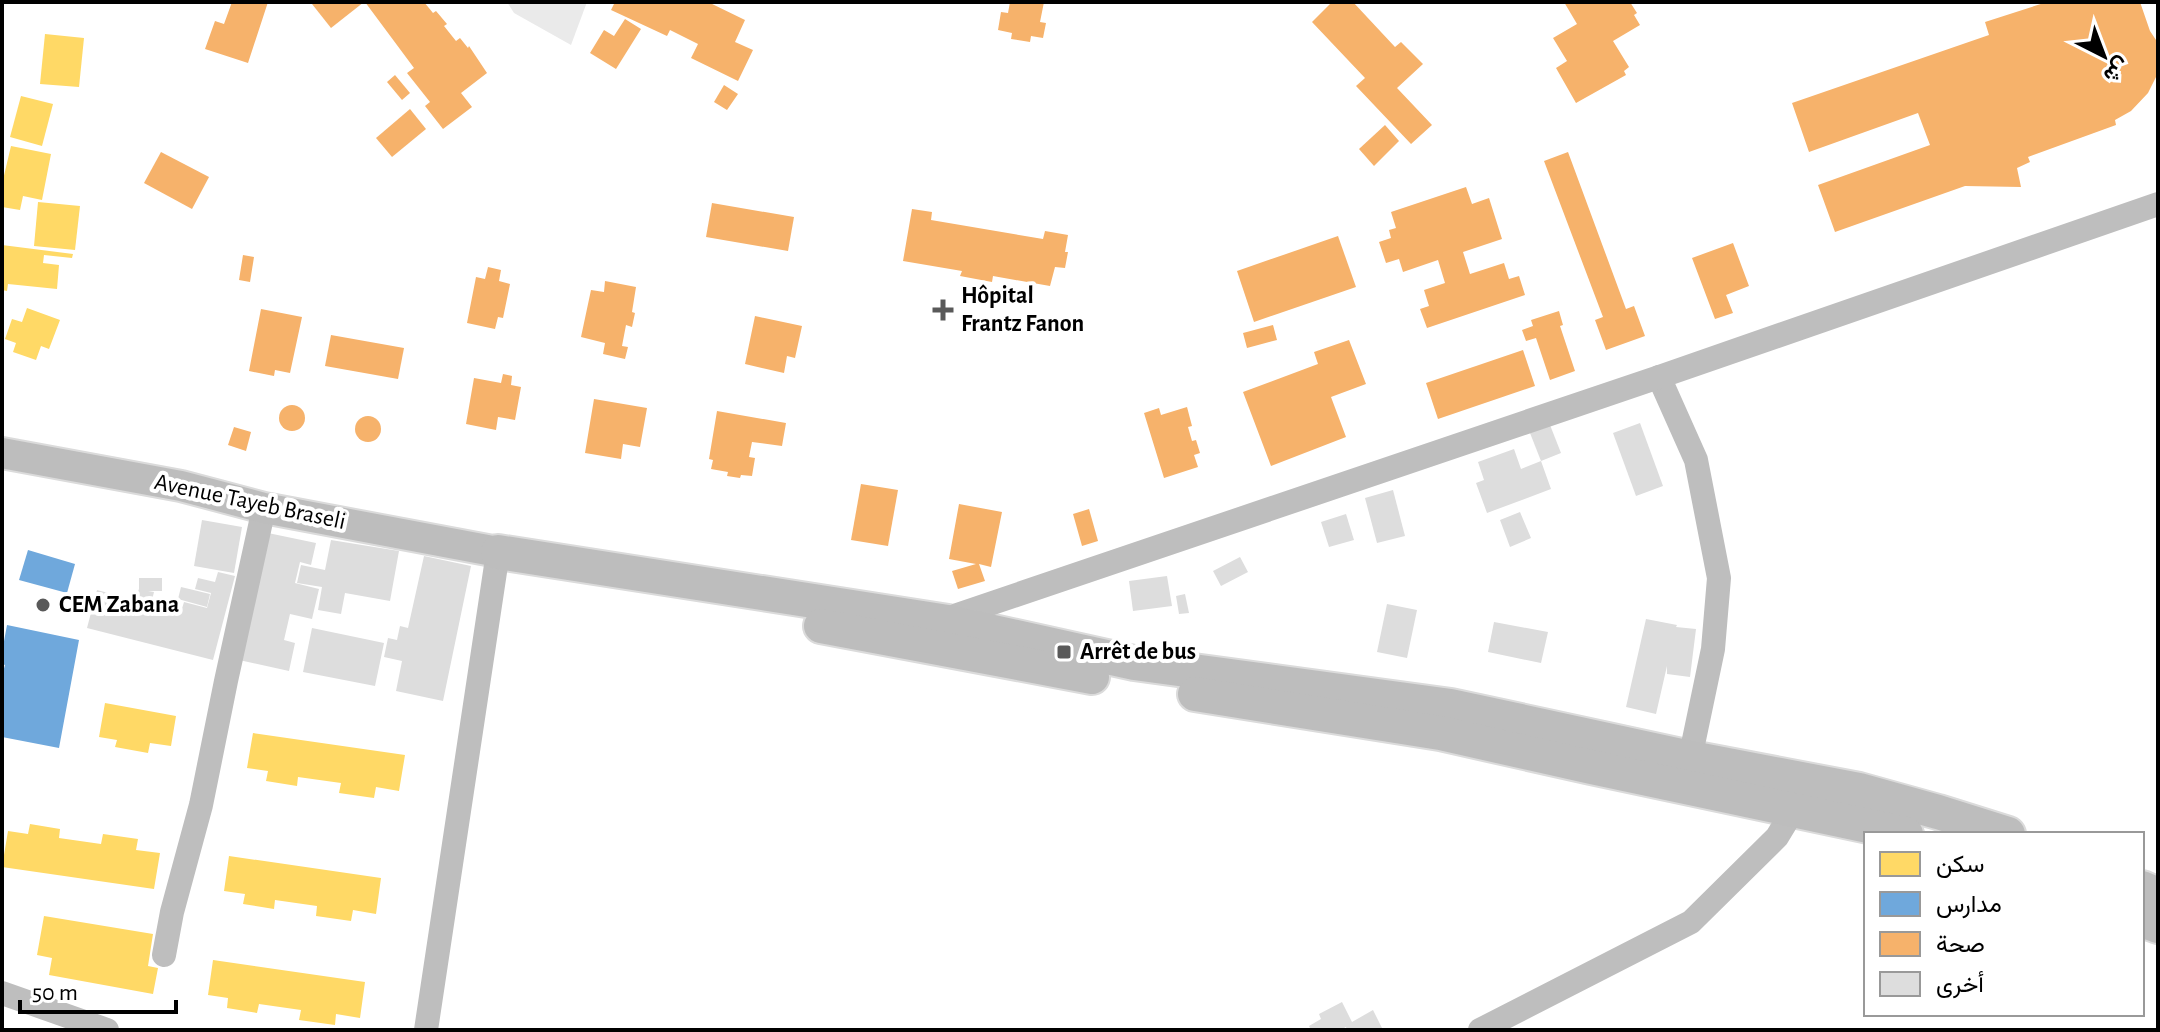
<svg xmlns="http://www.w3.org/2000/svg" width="2160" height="1032" font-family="'Alegreya Sans',Vazirmatn,sans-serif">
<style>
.green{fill:#eaeaea}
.homes{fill:#ffd966}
.schools{fill:#6fa8dc}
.health{fill:#f6b26b}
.building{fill:#ddd}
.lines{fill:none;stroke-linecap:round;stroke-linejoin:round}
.major-casing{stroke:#dbdbdb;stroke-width:34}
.highway-casing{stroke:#dbdbdb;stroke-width:38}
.minor{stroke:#bebebe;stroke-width:24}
.major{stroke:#bdbdbd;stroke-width:30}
.highway{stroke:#bdbdbd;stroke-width:34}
.poi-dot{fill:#595959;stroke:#fff;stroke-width:3}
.labels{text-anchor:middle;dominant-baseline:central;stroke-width:8;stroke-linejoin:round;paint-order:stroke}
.poi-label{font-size:24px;font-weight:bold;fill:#000;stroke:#fff;text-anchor:start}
.street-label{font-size:24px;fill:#000;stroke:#fff}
</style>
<rect width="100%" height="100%" fill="#fff"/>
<path class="green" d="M507,2H587L571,45L514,13Z"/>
<g class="homes">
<path d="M45,34L84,38L79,87L40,84Z"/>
<path d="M21,96L53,104L42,146L10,137Z"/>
<path d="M11,146L51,154L42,200L23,196L20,210L2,207V184Z"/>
<path d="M38,202L80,206L75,250L34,246Z"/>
<path d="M2,245L73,254L72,258L44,255L43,263L59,265L57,289L8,284L7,291L2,290Z"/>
<path d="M27,308L60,320L49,349L41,346L36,360L13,352L16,343L5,339L12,319L22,322Z"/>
<path d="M105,703L176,716L171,746L150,743L148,753L115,747L117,740L99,737Z"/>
<path d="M253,733L405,755L399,791L376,787L374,798L339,793L341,783L298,777L297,786L266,781L268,771L247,768Z"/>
<path d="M30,824L60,829L59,838L101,844L103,834L138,839L136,850L160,853L154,889L2,867L8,831L28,834Z"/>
<path d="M229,856L381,878L376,914L353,910L351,921L316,916L317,906L275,900L274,909L243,904L245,894L224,891Z"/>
<path d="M44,916L153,934L148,966L158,968L153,994L49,975L52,958L37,955Z"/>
<path d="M213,960L365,982L360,1018L336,1014L335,1025L299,1020L301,1010L259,1004L257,1013L227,1008L228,998L208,995Z"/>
</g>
<g class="schools">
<path d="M28,550L75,564L67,593L19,580Z"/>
<path d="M7,625L79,640L59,748L2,737V676L5,665L2,664V652Z"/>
</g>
<g class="health">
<path d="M232,2H268L248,63L205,49L215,21L224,24Z"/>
<path d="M316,2H364L331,28L312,4Z"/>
<path d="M365,2H424L433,13L436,11L447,24L444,26L456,41L460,38L468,48L469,46L487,73L461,93L472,107L443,129L425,106L430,102L407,73L414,68Z"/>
<path d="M615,2H708L745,20L735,42L753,50L738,81L691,58L698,44L670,30L667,36L611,10Z"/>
<path d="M1010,2H1044L1040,22L1046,23L1043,38L1031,36L1030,42L1011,39L1012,33L998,30L1001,12L1008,13Z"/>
<path d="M1332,2H1353L1395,47L1401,42L1423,64L1397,88L1432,125L1411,144L1356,86L1365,78L1312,22Z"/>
<path d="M1564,2H1630L1637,13L1634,15L1640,25L1613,41L1629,67L1624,71L1626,75L1576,103L1556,68L1567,61L1553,38L1577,24Z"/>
<path d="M2047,2H2140L2150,31L2158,43V73L2148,93L2131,111L2115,120L2116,125L2028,157L2030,162L2017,168L2021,187L1965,186L1835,232L1818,185L1930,145L1918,113L1809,152L1792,103L1989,35L1985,22Z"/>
<path d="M625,19L641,29L616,69L590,53L604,30L614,36Z"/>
<path d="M395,75L410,93L402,100L387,82Z"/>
<path d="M724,85L738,94L727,110L714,102Z"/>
<path d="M410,109L426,129L392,157L376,138Z"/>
<path d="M1385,125L1399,141L1374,166L1359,149Z"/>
<path d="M161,152L209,177L192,209L144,183Z"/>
<path d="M1568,152L1626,309L1634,306L1645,336L1606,350L1595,320L1603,317L1544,161Z"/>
<path d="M1466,187L1472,204L1489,198L1502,239L1463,252L1470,274L1504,263L1509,279L1519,276L1525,295L1427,328L1420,309L1429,306L1424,290L1445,283L1438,260L1403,272L1399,259L1386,263L1379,242L1391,238L1389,230L1396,228L1391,212Z"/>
<path d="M712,203L794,217L788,251L706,237Z"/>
<path d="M912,209L932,212L931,220L1043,239L1045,231L1068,235L1065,252H1068L1065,268L1055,267L1050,286L993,276L992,282L960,276L962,271L903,261Z"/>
<path d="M1338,236L1356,287L1254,322L1237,271Z"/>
<path d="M1733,243L1749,286L1726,295L1733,313L1715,319L1692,258Z"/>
<path d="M243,255L254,257L250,282L239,280Z"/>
<path d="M488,267L501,270L499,281L510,284L503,318L498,317L495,329L467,323L476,277L485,279Z"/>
<path d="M605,281L636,287L632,312L635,313L632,327L626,325L622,346L628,347L625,359L603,354L605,343L581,337L591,290L604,292Z"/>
<path d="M261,309L302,317L290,373L275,370L274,376L249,371Z"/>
<path d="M1559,311L1563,325L1560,326L1575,371L1550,380L1536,338L1526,341L1522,330L1533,326L1531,320Z"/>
<path d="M755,316L802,326L795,358L787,356L784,373L745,364Z"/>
<path d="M1273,325L1277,340L1247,348L1243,333Z"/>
<path d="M331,335L404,348L398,379L325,366Z"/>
<path d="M1349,340L1366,384L1331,397L1346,437L1271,466L1243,392L1318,364L1314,352Z"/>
<path d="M1523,350L1535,386L1438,419L1426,383Z"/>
<path d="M503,374L512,376L511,385L521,387L515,420L498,417L496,430L466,424L474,378L501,383Z"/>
<path d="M594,399L647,408L640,447L623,444L621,459L585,453Z"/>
<circle cx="292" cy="418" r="13"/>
<path d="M1187,407L1192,426L1188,427L1192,441L1196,440L1200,453L1194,455L1198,467L1164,478L1144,413L1159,408L1161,415Z"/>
<path d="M717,411L786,423L782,446L752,442L749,457L755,458L752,476L741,475L740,478L727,476L728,472L711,469L713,460L709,459Z"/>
<circle cx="368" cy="429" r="13"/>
<path d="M234,427L251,432L246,451L228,445Z"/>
<path d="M861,484L898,490L888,546L851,540Z"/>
<path d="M959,504L1002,512L991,567L979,564L985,581L958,589L952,571L976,564L949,559Z"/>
<path d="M1089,509L1098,541L1082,546L1073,514Z"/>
</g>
<g class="building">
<path d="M1640,423L1663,486L1636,496L1613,433Z"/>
<path d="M1550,425L1561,453L1541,461L1530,433Z"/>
<path d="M1514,449L1521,469L1541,461L1551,489L1487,513L1476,483L1484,480L1478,462Z"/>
<path d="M1393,490L1405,536L1377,543L1365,498Z"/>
<path d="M1520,512L1531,538L1510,547L1500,520Z"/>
<path d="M1346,514L1354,540L1329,547L1321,522Z"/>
<path d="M202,520L242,527L234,573L194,566Z"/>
<path d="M268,533L316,543L311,565L300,562L295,583L319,589L312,619L290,614L284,640L295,643L289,671L239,660Z"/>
<path d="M331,540L399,551L390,601L345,593L341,614L318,610L322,587L297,583L301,565L325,570Z"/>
<path d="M424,556L471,566L443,701L396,691L402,661L384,657L388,638L397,640L400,626L408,628Z"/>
<path d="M1240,557L1248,572L1221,586L1213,571Z"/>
<path d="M218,572L235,576L213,660L87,628L97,590L135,600L139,589V578H162V591H148L154,592L151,604L181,612L184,602L207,608L211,593L195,589L198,578L215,582Z"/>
<path d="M1167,576L1172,606L1133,611L1129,581Z"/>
<path d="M181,587L210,594L207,607L178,599Z"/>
<path d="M1185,594L1189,613L1179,614L1176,596Z"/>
<path d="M1387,604L1417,610L1407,658L1377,652Z"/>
<path d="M1646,619L1677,625L1676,627L1696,629L1690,677L1667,674V666L1656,714L1626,707Z"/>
<path d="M1494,622L1548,632L1541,663L1488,652Z"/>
<path d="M312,628L384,643L375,686L303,672Z"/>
<path d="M1342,1002L1352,1022L1373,1010L1383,1030H1347L1346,1027L1340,1030H1311L1309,1026L1321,1019L1319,1014Z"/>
</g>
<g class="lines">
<defs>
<path id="major" d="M2,453L181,486L264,508L498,552"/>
<g id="highway">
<path d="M498,552L948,622L1134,663L1451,706L1691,758L1859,790L1938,812L2008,834"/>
<path d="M821,626L1092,677"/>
<path d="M1195,694L1440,733L1591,767L1906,834"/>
<path d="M2142,888L2158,895"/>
<path d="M2142,920L2158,926"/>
</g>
</defs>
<use href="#major" class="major-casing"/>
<use href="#highway" class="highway-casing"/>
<g class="minor">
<path d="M1659,377L1696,460L1719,578L1713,649L1687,773"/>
<path d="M945,625L957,615L1659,377L2158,204"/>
<path d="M164,955L172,912L201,805L226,681L264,508"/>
<path d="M2,993L107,1030"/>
<path d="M426,1030L498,552"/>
<path d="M1480,1030L1691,922L1777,837L1794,809"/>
</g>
<use href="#major" class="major"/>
<use href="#highway" class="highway"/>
</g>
<g class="poi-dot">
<path d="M939 298h8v8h8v8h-8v8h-8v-8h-8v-8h8z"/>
<circle cx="43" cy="605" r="8"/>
<rect x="1056" y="644" width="16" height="16" rx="4"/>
</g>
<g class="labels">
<g class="poi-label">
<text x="961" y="296">Hôpital<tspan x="961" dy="28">Frantz Fanon</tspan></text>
<text x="59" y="605">CEM Zabana</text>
<text x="1080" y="652">Arrêt de bus</text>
</g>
<g class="street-label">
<text transform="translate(250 502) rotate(12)">Avenue Tayeb Braseli</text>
</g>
</g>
<rect width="2160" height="1032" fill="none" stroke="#000000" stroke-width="8"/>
<rect x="1864" y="832" width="280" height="184" fill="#ffffff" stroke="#999999" stroke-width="2"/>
<rect x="1880" y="852" width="40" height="24" fill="#ffd966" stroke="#999999" stroke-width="2"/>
<text x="1936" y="872" font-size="24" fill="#000000">سكن</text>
<rect x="1880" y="892" width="40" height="24" fill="#6fa8dc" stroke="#999999" stroke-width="2"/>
<text x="1936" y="912" font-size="24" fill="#000000">مدارس</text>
<rect x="1880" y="932" width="40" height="24" fill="#f6b26b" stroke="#999999" stroke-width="2"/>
<text x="1936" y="952" font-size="24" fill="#000000">صحة</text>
<rect x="1880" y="972" width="40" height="24" fill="#dddddd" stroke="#999999" stroke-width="2"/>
<text x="1936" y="992" font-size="24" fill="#000000">أخرى</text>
<g transform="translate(2104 56) rotate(138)" stroke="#ffffff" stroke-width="6" paint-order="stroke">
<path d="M0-6L14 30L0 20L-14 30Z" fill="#000000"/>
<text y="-12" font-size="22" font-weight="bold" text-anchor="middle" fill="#000000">ش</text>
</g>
<path d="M20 1000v12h156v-12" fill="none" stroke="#000000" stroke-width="4"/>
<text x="32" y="1000" font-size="24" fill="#000000" stroke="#ffffff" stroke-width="6" paint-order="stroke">50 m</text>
</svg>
